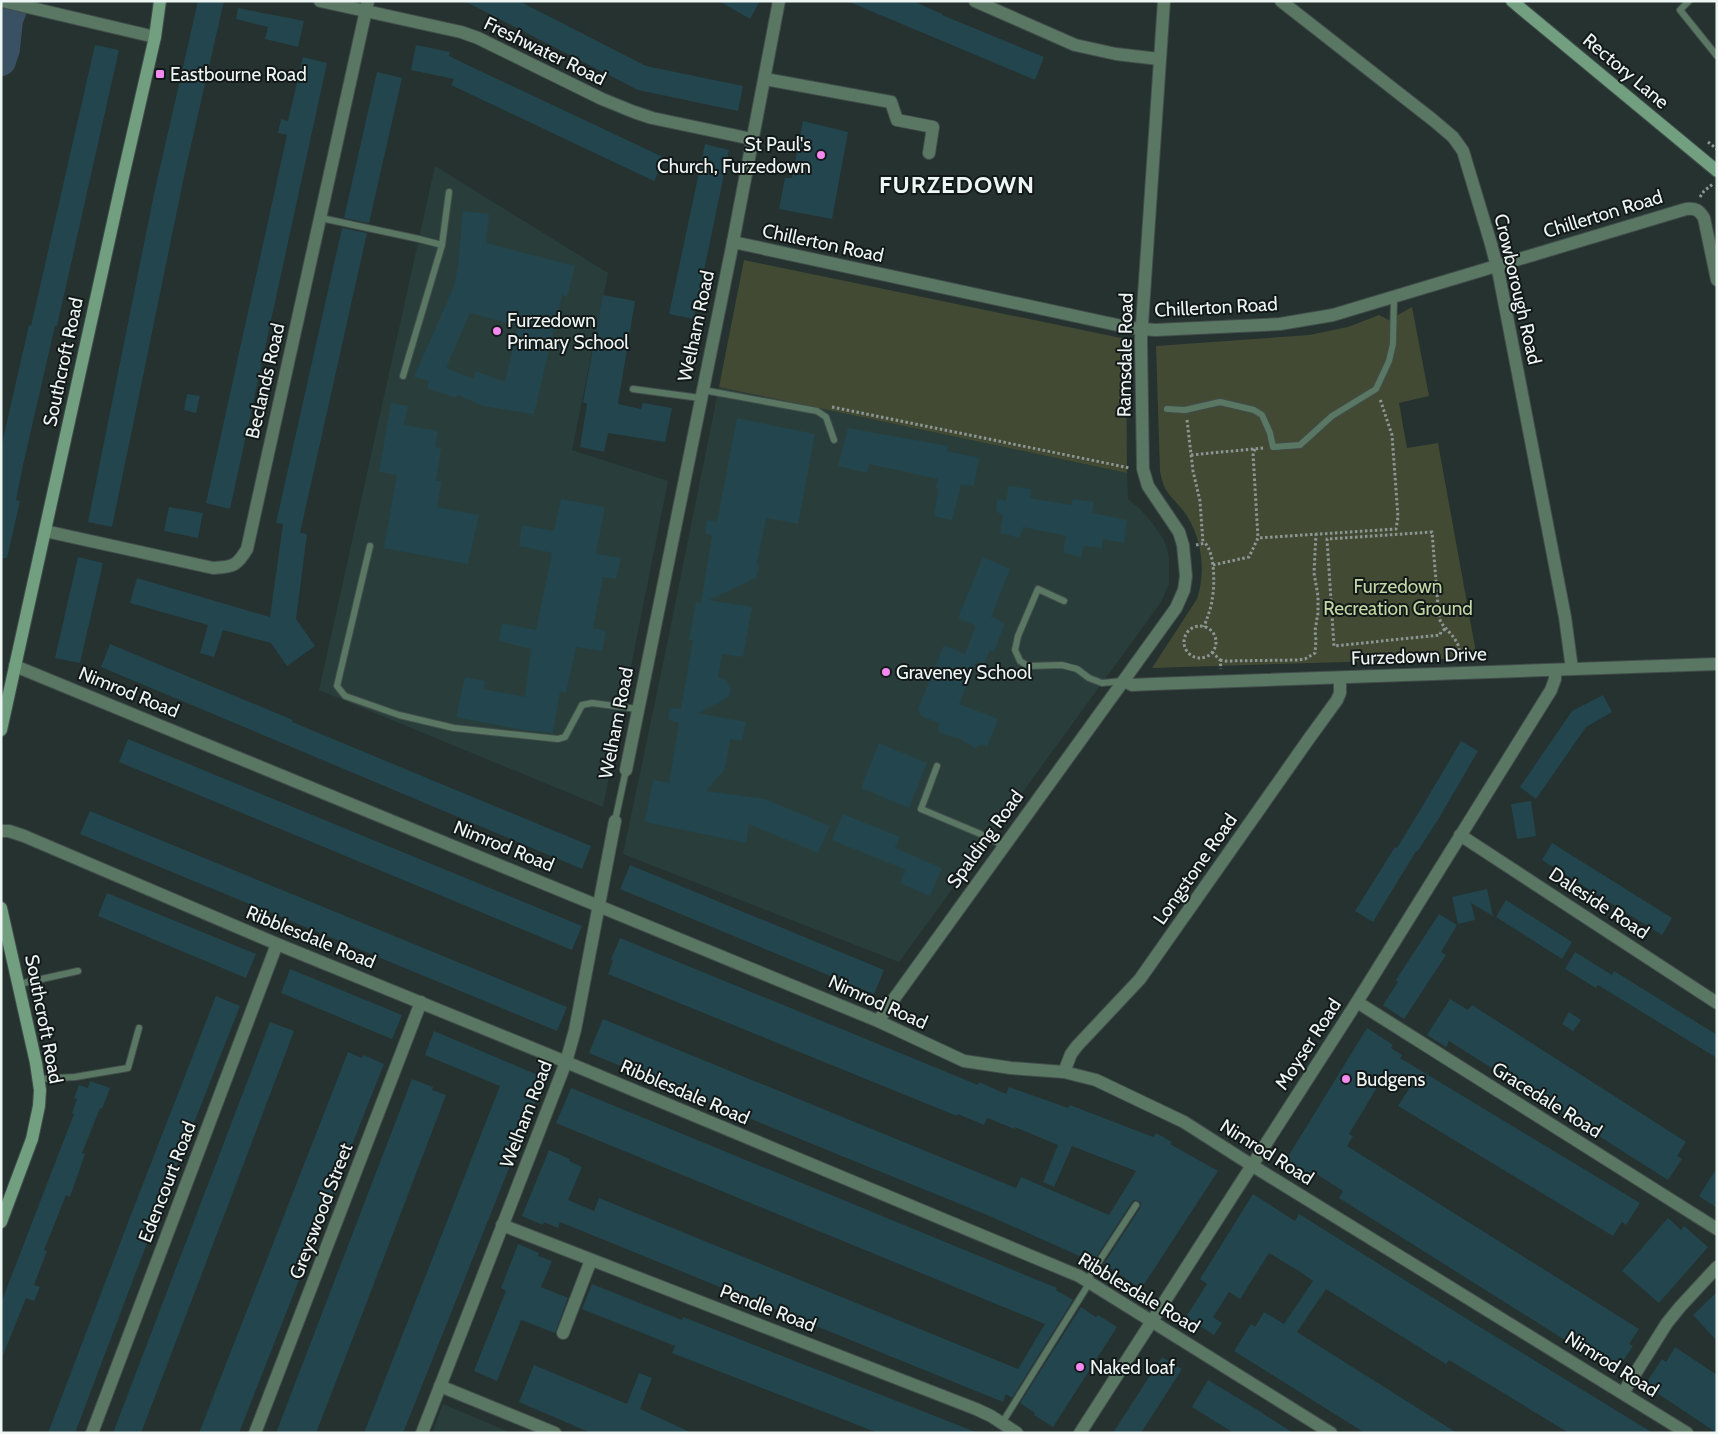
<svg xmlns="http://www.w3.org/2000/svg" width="1718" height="1434" font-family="Cabin,sans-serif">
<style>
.built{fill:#293e3b}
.green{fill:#424a34}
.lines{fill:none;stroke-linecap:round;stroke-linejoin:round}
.river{stroke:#395163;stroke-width:30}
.building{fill:#23454d;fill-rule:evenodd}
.lane-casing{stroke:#414d4b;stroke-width:8}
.street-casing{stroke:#414d4b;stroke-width:14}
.secondary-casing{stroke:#414d4b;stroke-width:14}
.path{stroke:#8c9795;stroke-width:3;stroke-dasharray:2.5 2.5;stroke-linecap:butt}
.lane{stroke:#5a7763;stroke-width:6}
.street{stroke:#5a7763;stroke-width:12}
.secondary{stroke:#719f7f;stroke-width:12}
.poi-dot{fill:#f489f0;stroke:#131918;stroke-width:2}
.labels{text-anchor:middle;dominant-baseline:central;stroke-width:4;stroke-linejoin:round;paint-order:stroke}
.street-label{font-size:19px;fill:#eef6f4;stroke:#131918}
.poi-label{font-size:19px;fill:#eef6f4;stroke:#131918;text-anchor:start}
.park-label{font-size:19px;fill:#c4d8a5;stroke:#131918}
.district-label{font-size:24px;font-weight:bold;letter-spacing:1px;fill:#eef6f4;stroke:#131918}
</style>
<rect width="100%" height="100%" fill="#253230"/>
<g class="built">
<path d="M435,166L608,273L572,450L668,481L603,807L319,690Z"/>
<path d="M719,387L1127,473L1128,499L1140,509L1153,524L1164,540L1167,549L1169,559V584L1161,602L899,962L623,854L664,659Z"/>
<path d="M443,1404L511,1433H432Z"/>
</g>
<g class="green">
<path d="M744,260L1126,339L1127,473L719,387Z"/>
<path d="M1412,307L1429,396L1399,403L1407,448L1438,443L1477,658L1152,668L1197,599C1206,572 1202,540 1187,516C1181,506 1169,497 1164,486C1162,481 1161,476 1160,471L1156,346L1309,335L1348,327L1379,315L1389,320Z"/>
</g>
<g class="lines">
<path class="river" d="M1,61L5,49L8,20L15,1"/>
</g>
<g class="building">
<path d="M198,1H224L186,167L112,527L88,522L154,194Z"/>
<path d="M464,1H519L646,66L743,86L738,111L638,90Z"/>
<path d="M719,1H760L750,19Z"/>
<path d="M847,1H913L942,14V15L1044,57L1035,80Z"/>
<path d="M238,8L304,21L298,47L265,39L268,27L236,19Z"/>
<path d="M95,45L119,50L57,326H55L23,465L16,500L20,501L7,558H1V448L29,325L31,326Z"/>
<path d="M416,45L450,52L449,56L478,70L665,158L654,181L451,85L454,79L411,70Z"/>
<path d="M303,57L327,63L230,509L206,503L287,135L278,133L281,119L288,121Z"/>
<path d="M377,72L402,78L369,223L344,218Z"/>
<path d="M803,121L848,132L832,219L779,209L785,178H792Z"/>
<path d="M705,144L729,150L694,319L669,314Z"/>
<path d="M463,211L489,214L486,243L575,266L567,297L562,295L534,414L483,406L458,395L456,398L427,388L429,381L414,377L454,286L458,266ZM470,313L518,326L505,382L476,371L473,379L446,368Z"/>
<path d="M342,228L367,233L300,533L307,534L296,619L315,646L287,666L271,643L223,630L214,657L200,653L208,625L130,603L137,578L270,617L283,524L276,523Z"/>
<path d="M603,295L635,301L618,404L641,409L643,403L672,408L665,442L608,433L604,452L580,447L587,404L583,402Z"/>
<path d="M187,394L200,396L196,413L184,410Z"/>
<path d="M391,403L408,406L404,425L438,431L435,447L441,448L436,481H442L437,507L479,515L468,564L384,548L397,475L379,472Z"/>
<path d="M737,418L815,434L798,524L766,518L757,564L759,566L756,578L709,600L752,607L743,657L722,654L718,677L726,680L731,688L729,697L698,713L746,722L742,741L730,739L725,769L706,791L765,799L830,826L818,853L749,824L746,843L645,822L653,780L669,783L679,723L668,719L670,708L681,709L693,640H689L696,602L701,603L712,536L705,533L707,520L717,522Z"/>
<path d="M848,428L948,446L947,451L979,458L974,486L961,484L952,520L934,516L938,491L936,487L938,479L869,464L867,473L838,466Z"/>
<path d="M1009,486L1031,489L1030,498L1071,505L1073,499L1094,502L1092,513L1127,520L1124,543L1103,539L1102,548L1084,546L1081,557L1063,553L1066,536L1023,527L1020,538L1000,533L1003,514L996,512L997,499L1006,501Z"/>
<path d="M561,499L605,507L596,554L621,558L616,579L603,577L593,628L606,631L602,651L576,647L566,693L560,692L553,733L523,730L456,717L465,677L485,681L483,689L525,697L531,649L499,641L502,623L536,630L552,553L519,546L522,525L554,531Z"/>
<path d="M169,507L203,513L198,538L164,531Z"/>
<path d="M78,557L103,563L80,663L55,658Z"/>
<path d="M983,557L1010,569L991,617L1005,623L994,652L990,650L984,664L976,662L959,704L998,719L987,747L982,744L975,748L962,740L938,732L939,723L921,716L918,709L944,645L965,654L976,626L958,618Z"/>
<path d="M110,644L293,720L292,722L591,846L582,869L101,667Z"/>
<path d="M1603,695L1612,712L1586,727L1536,799L1520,787L1572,711Z"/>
<path d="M128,739L582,926L572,950L119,762Z"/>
<path d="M1461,741L1478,751L1439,818L1417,852L1416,851L1373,922L1355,911L1395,847L1397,848L1419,812Z"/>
<path d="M879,743L927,763L909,808L861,788Z"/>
<path d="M1531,801L1536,836L1517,839L1511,804Z"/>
<path d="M90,811L567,1007L557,1031L80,834Z"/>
<path d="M843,814L900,837L895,848L942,868L930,896L900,883L906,870L832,840Z"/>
<path d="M1552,843L1672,918L1662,935L1542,860Z"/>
<path d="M630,865L884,970L874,994L620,889Z"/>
<path d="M1487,889L1493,916L1471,903L1475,920L1458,924L1452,897Z"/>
<path d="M107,893L256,954L246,978L98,916Z"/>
<path d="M1506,900L1572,942L1562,959L1496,917Z"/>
<path d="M1439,914L1457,925L1441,952L1446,955L1404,1019L1383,1005L1398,982L1396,980Z"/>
<path d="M620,938L978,1085L979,1082L1006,1094L1009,1087L1068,1108L1070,1105L1153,1137L1156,1133L1172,1142L1170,1144L1218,1171L1141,1289L1104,1264L1140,1208L1141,1203L1138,1201L1134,1200L1132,1202L1093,1262L987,1215L589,1053L603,1019L1016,1188L1021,1177L1109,1215L1136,1171L1072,1146L1054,1187L1043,1182L1058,1145L1015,1127V1129L987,1118L984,1125L958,1114L957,1116L608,974L613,961L611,959Z"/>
<path d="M1575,952L1612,975L1614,971L1717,1035V1058L1598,985L1596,988L1565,969Z"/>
<path d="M290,969L402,1015L392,1039L281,993Z"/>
<path d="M216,996L240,1006L158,1214L75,1433H48L127,1225Z"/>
<path d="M1450,999L1468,1010L1472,1005L1686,1142L1677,1156L1682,1159L1668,1180L1449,1041L1446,1047L1427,1035Z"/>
<path d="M1569,1012L1581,1020L1573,1031L1562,1024Z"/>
<path d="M270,1022L294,1031L233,1192L141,1433H113Z"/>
<path d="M1367,1028L1393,1045L1391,1048L1402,1055L1400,1058L1640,1203L1626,1225L1622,1222L1613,1236L1398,1106L1409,1089L1385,1074L1349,1134L1353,1136L1347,1146L1639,1329L1629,1344L1633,1346L1616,1372L1339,1198L1343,1191L1315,1173L1312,1177L1286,1160Z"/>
<path d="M434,1031L545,1078L403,1433H364L500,1086L425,1055Z"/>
<path d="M348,1052L362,1058L363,1055L384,1064L374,1089L239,1433H199Z"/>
<path d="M412,1079L433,1087L432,1090L446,1095L363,1312L316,1433H276Z"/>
<path d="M90,1081L110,1088L102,1109L100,1108L82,1153L85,1154L70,1197L66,1195L44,1250L47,1251L34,1285L40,1287L34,1301L26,1298L1,1360V1303L74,1114L72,1113L77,1099L74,1098L79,1085L88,1088Z"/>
<path d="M571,1088L1057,1288L1056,1290L1073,1300L1012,1398L1006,1394L1003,1402L560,1222L558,1228L544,1222L543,1225L522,1216L549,1150L570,1159L569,1161L582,1167L568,1200L594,1211L599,1198L1018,1369L1045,1324L556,1123Z"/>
<path d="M1717,1168V1208L1699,1196Z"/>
<path d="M1253,1194L1295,1221L1299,1214L1475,1324L1653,1433H1569L1449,1360L1446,1364L1326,1289L1297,1332L1457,1433H1365L1234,1351L1251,1324L1255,1327L1264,1312L1284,1324L1313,1281L1302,1273L1269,1253L1240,1299L1229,1292L1213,1317L1222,1323L1214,1335L1186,1317L1207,1284L1200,1279Z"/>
<path d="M1668,1218L1681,1230L1684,1226L1708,1247L1659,1303L1622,1271Z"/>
<path d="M518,1244L539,1253L538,1256L552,1261L541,1287L568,1298L555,1333L521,1320L497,1381L474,1371L506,1291L501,1288Z"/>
<path d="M592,1284L682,1320L683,1317L978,1433H878L850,1422L672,1353L675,1346L582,1309Z"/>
<path d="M1717,1292V1341L1693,1315Z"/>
<path d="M1081,1307L1096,1317L1098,1315L1117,1327L1053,1427L1034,1415L1035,1413L1020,1403Z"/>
<path d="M1675,1347L1717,1375V1433L1645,1385L1662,1359L1666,1362Z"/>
<path d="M1162,1357L1182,1369L1141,1433H1113Z"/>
<path d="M534,1365L627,1404L639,1373L652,1378L640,1409L692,1433H591L519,1402Z"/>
<path d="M1208,1380L1256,1409L1293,1433H1234L1192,1407Z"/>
</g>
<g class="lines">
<defs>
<g id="lane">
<path d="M1689,1L1680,10L1717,56"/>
<path d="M321,218L419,239L442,245L403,376"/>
<path d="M442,245L449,192"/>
<path d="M633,389L700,398"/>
<path d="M703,390L817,411L826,417L834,440"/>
<path d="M1167,409L1185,410L1220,402L1254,410L1262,415L1270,433L1273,447L1300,445L1332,416L1376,389L1389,361L1393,344L1394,297"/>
<path d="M370,546L337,686L345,696L399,715L454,728L558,739L565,737L582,705L592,703L637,709"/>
<path d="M1064,601L1038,589L1018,636L1015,650L1020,661L1028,666L1062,665L1077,669L1089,678L1102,683L1123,681"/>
<path d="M937,766L921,809L990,838L1003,846"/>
<path d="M615,821L626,770"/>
<path d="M19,984L78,971"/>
<path d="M39,1079L75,1077L128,1068L139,1028"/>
<path d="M1087,1280L1136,1205"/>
<path d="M1002,1423L1090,1282"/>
</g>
<g id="street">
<path d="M2,1L155,37"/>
<path d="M320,1L461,32L478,38L602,99L634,112L652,118L752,139"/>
<path d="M975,1L1075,45L1116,54L1159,59"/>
<path d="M1281,1L1433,120L1453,137L1463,151L1491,244L1499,275L1565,617L1572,669"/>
<path d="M765,79L891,102L897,120L933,127L929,153"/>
<path d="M733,242L1131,328L1155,330L1280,324L1333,315L1686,209C1696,208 1699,210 1704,218L1717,280"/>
<path d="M45,531L213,568C233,567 237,566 247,549L368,1"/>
<path d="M15,666L878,1021L964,1061L1011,1068L1064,1072L1096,1080L1184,1122L1253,1166L1687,1433"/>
<path d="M1124,681L1132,685L1153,684L1717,664"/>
<path d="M626,770L733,242L779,1"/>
<path d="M1,831H9L24,836L277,944L566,1062L1079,1276L1331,1433"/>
<path d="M1460,835L1717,1003"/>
<path d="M1357,1002L1717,1229"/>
<path d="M878,1021L1176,608L1184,590L1186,576L1183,545L1179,532L1148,486L1143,469L1141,339L1164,1"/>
<path d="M1064,1072L1071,1054L1077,1046L1140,979L1308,740L1337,700L1340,693V678"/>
<path d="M502,1225L976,1409L991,1416L1017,1433"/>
<path d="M563,1333L591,1260"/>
<path d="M440,1386L555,1433"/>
<path d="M1623,1393L1667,1323L1680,1307L1717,1267"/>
<path d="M92,1433L277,944"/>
<path d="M255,1433L421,1002"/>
<path d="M422,1433L566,1062L575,1030L615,821"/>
<path d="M1080,1433L1357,1002L1551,690L1555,679V670"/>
</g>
<g id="secondary">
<path d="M1512,1L1717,171"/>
<path d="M1,730L122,181L155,37L160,1"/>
<path d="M1,908L36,1063L40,1090L39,1106L32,1139L1,1222"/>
</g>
</defs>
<use href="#lane" class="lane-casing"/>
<use href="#street" class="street-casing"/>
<use href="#secondary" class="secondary-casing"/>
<g class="path">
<path d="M1708,142L1717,149"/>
<path d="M1700,197L1704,191L1713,184"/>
<path d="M832,407L1130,468"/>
<path d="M1187,420L1193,471L1200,501L1203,543"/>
<path d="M1255,449L1253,453L1258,538"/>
<path d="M1191,455L1263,448"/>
<path d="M1196,545L1205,543C1215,553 1215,586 1212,600C1211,609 1207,618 1204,627"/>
<path d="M1213,565L1249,557L1258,538L1396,529L1398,517L1392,435L1380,399"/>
<circle cx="1200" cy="642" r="16"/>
<path d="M1445,629L1441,632L1440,635L1334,646L1327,539L1432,532L1439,618C1443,628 1451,632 1456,641C1460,646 1459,654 1460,660"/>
<path d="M1212,652L1220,660L1221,669"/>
<path d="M1220,660L1225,661L1297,660L1305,659L1315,653L1316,640L1315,631L1318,613V596L1314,573L1316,534"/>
</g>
<use href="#lane" class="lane"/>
<use href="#street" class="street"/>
<use href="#secondary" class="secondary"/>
</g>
<g class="poi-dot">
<rect x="155" y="69" width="10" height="10" rx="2.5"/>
<circle cx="821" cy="155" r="5"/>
<circle cx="497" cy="331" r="5"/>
<circle cx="886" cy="672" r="5"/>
<circle cx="1346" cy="1079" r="5"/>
<circle cx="1080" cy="1367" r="5"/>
</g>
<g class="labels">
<g class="street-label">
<text transform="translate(545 51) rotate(26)">Freshwater Road</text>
<text transform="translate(1626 71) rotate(40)">Rectory Lane</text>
<text transform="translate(1603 214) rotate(-17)">Chillerton Road</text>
<text transform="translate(823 243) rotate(12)">Chillerton Road</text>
<text transform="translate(1518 289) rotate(77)">Crowborough Road</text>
<text transform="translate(1216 307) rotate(-3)">Chillerton Road</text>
<text transform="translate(696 326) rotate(-78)">Welham Road</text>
<text transform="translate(1125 355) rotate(-89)">Ramsdale Road</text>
<text transform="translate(63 362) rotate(-78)">Southcroft Road</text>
<text transform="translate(265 381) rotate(-77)">Beclands Road</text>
<text transform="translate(1419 656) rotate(-2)">Furzedown Drive</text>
<text transform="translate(129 692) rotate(22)">Nimrod Road</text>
<text transform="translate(616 723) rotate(-79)">Welham Road</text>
<text transform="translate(985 839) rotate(-54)">Spalding Road</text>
<text transform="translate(504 846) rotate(22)">Nimrod Road</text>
<text transform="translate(1195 869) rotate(-55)">Longstone Road</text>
<text transform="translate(1599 903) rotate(33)">Daleside Road</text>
<text transform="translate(311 937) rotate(22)">Ribblesdale Road</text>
<text transform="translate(878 1002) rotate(24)">Nimrod Road</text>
<text transform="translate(44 1019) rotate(79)">Southcroft Road</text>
<text transform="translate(1308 1044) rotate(-57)">Moyser Road</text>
<text transform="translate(685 1092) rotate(23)">Ribblesdale Road</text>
<text transform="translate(1547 1100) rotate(32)">Gracedale Road</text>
<text transform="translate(526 1114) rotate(-69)">Welham Road</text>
<text transform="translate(1267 1152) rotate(32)">Nimrod Road</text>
<text transform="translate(167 1182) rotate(-69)">Edencourt Road</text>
<text transform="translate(321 1211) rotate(-69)">Greyswood Street</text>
<text transform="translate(1139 1293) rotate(31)">Ribblesdale Road</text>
<text transform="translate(768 1308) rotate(21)">Pendle Road</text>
<text transform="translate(1612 1364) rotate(32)">Nimrod Road</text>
</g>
<g class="poi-label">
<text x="170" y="74">Eastbourne Road</text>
<text x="811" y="144" text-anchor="end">St Paul's<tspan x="811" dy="22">Church, Furzedown</tspan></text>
<text x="507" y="320">Furzedown<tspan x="507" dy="22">Primary School</tspan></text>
<text x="896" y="672">Graveney School</text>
<text x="1356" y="1079">Budgens</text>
<text x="1090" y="1367">Naked loaf</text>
</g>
<g class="park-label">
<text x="1398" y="586">Furzedown<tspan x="1398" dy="22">Recreation Ground</tspan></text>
</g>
<g class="district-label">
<text x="957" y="184">FURZEDOWN</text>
</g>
</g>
<rect width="1718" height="1434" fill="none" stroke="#eef6f4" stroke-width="5"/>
</svg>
